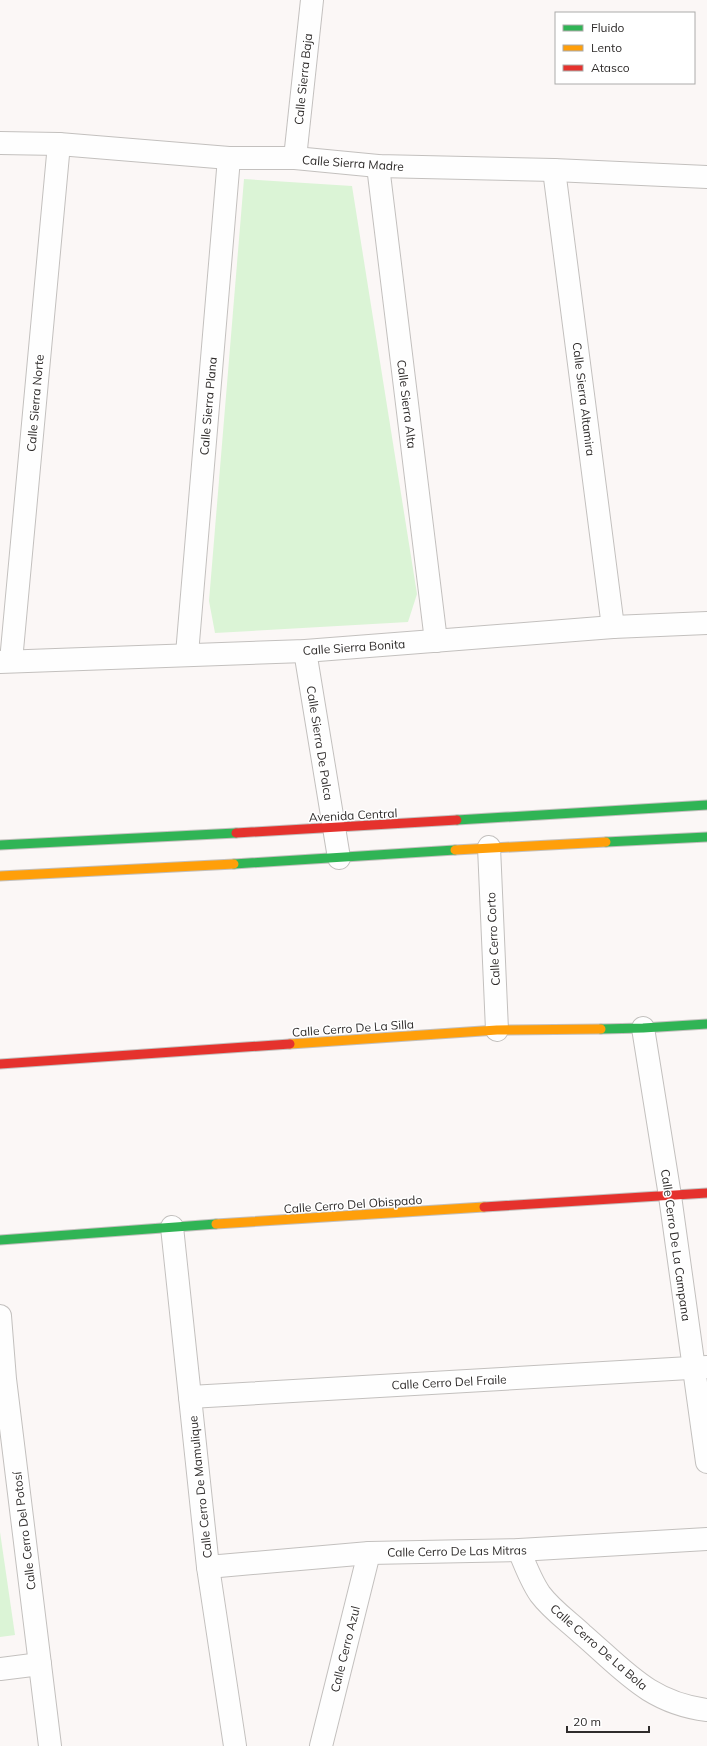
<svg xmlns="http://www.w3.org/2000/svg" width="707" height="1746" font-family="Mulish,sans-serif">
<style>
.green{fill:#dbf4d6}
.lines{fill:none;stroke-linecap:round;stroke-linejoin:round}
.street-casing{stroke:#c3c0be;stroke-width:24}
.fast-casing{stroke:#c3c0be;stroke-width:11}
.slow-casing{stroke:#c3c0be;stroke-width:11}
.jam-casing{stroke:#c3c0be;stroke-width:11}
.street{stroke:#fefefe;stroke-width:22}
.fast{stroke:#30b455;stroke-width:9}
.slow{stroke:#ff9f0a;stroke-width:9}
.jam{stroke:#e5322d;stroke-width:9}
.labels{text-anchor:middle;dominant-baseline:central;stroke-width:3;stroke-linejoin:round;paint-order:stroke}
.street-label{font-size:12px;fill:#2f2c2b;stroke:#fff}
</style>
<rect width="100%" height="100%" fill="#fbf7f6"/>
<g class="green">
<path d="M244,179L352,186L417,594L408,622L215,633L209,601Z"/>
<path d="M0,1532L15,1635L0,1637Z"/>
</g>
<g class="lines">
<defs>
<g id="street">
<path d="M0,143L59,144L229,158H295L378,166L554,170L707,177"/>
<path d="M295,158L312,0"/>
<path d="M378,166L436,641"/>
<path d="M554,170L613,627"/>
<path d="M305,651L339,858"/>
<path d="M187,654L229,158"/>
<path d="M11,661L59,144"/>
<path d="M0,662L305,651L613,627L707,623"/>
<path d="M489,847L497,1030"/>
<path d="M643,1028L670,1196L707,1462"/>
<path d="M172,1227L208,1567L235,1746"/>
<path d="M0,1316L5,1379L50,1746"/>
<path d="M190,1397L707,1367"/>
<path d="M519,1550C525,1565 531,1581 540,1594C552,1610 568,1621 582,1634C624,1670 649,1703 707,1710"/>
<path d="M208,1567L369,1553L519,1550L707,1539"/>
<path d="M0,1669L40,1664"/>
<path d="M321,1746L369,1553"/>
</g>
<g id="fast">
<path d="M457,820L707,805"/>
<path d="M606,842L707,837"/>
<path d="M0,845L236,833"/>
<path d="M234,864L455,850"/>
<path d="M601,1029L643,1028L707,1024"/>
<path d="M0,1240L216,1224"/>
</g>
<g id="slow">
<path d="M455,850L606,842"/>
<path d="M0,876L234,864"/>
<path d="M290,1044L497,1030L601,1029"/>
<path d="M216,1224L484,1207"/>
</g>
<g id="jam">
<path d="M236,833L457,820"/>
<path d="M0,1064L290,1044"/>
<path d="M484,1207L707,1193"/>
</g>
</defs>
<use href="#street" class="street-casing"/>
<use href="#fast" class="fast-casing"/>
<use href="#slow" class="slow-casing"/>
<use href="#jam" class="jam-casing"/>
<use href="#street" class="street"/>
<use href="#fast" class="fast"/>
<use href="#slow" class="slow"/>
<use href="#jam" class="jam"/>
</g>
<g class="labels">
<g class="street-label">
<text transform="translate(303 79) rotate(-84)">Calle Sierra Baja</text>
<text transform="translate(353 163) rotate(4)">Calle Sierra Madre</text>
<text transform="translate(584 399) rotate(83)">Calle Sierra Altamira</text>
<text transform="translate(35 403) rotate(-85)">Calle Sierra Norte</text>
<text transform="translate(407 404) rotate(83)">Calle Sierra Alta</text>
<text transform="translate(208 406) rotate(-85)">Calle Sierra Plana</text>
<text transform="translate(354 647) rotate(-4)">Calle Sierra Bonita</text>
<text transform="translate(320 743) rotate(81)">Calle Sierra De Palca</text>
<text transform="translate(353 815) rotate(-3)">Avenida Central</text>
<text transform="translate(493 939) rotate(-93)">Calle Cerro Corto</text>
<text transform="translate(353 1028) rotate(-4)">Calle Cerro De La Silla</text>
<text transform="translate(353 1204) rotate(-4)">Calle Cerro Del Obispado</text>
<text transform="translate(676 1245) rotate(82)">Calle Cerro De La Campana</text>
<text transform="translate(449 1382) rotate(-3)">Calle Cerro Del Fraile</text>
<text transform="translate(200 1487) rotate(-96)">Calle Cerro De Mamulique</text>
<text transform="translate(24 1531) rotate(-97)">Calle Cerro Del Potosí</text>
<text transform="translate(457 1551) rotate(-1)">Calle Cerro De Las Mitras</text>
<text transform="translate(599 1647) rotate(41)">Calle Cerro De La Bola</text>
<text transform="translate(345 1649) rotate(-76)">Calle Cerro Azul</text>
</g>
</g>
<rect x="555" y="12" width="140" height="72" fill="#ffffff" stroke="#acabaa"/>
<rect x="563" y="25" width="20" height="6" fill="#30b455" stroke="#acabaa"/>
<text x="591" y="32" font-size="12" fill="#2f2c2b">Fluido</text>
<rect x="563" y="45" width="20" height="6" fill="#ff9f0a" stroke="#acabaa"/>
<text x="591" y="52" font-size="12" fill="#2f2c2b">Lento</text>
<rect x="563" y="65" width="20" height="6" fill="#e5322d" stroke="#acabaa"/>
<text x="591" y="72" font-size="12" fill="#2f2c2b">Atasco</text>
<path d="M567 1726v6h82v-6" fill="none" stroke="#2f2c2b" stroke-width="2"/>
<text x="573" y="1726" font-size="12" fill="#2f2c2b" stroke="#ffffff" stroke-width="3" paint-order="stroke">20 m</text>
</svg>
